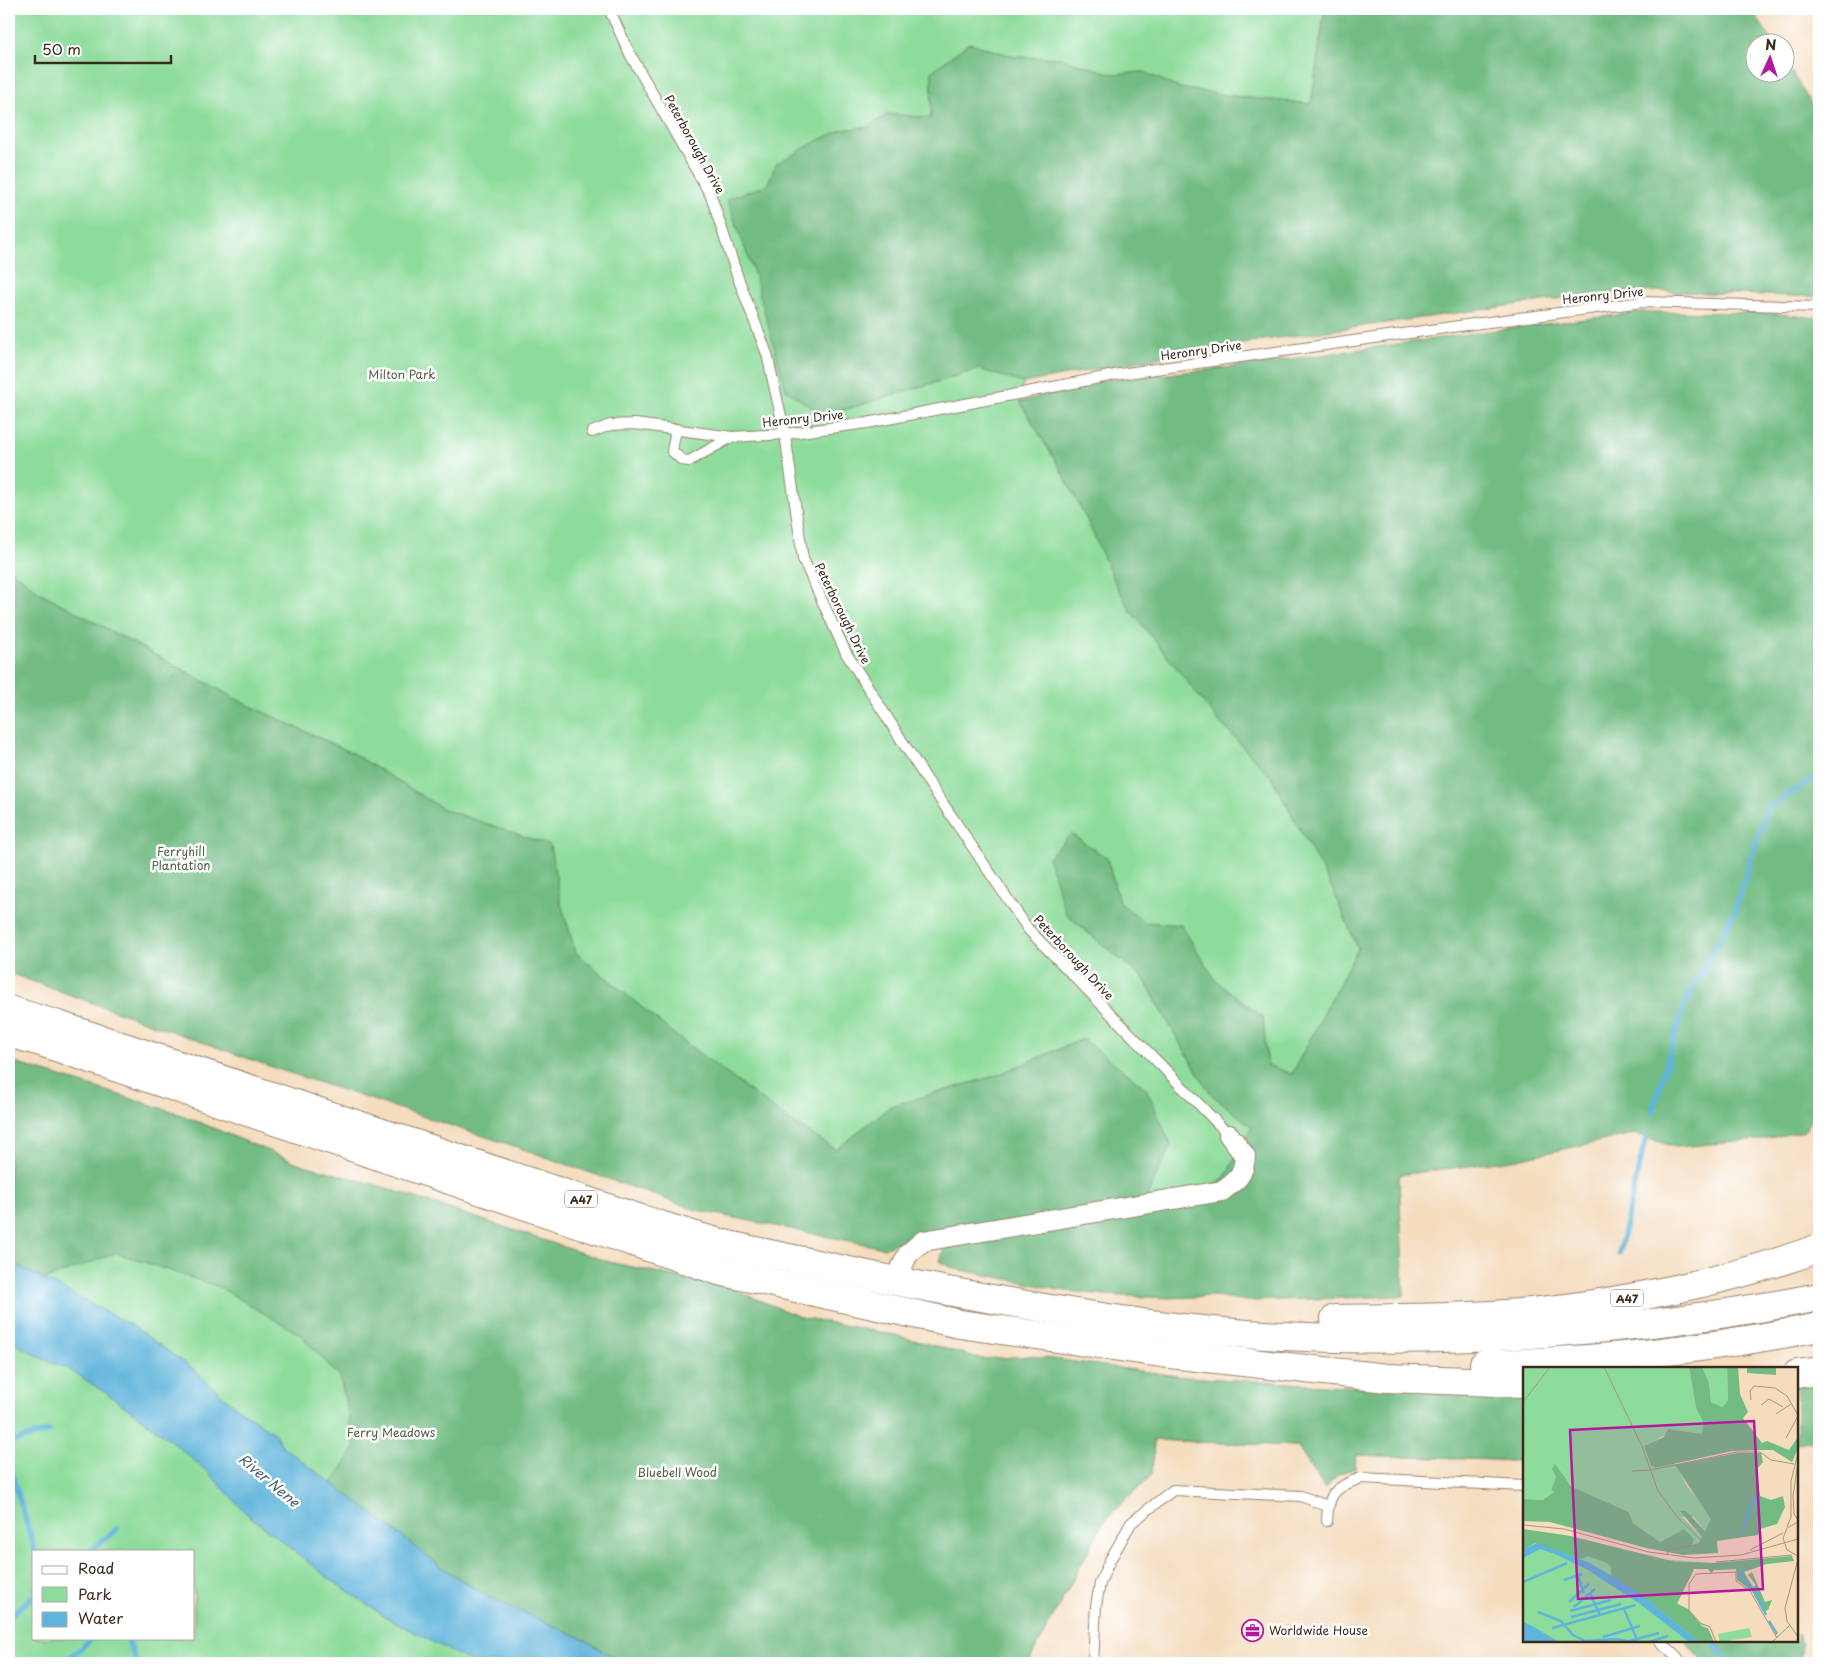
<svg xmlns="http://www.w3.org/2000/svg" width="1828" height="1672" font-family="'Playpen Sans',sans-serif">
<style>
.green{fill:#8edc9b;stroke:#64835c;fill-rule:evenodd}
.forest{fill:#72bc83;stroke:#567350}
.water{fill:#5fb4db;stroke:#4d6f7c}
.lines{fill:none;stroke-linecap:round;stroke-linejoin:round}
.stream{stroke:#5fb4db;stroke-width:5.5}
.lane-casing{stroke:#98836e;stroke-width:12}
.street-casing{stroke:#98836e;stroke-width:22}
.highway-casing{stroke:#98836e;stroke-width:30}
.lane{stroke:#fff;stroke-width:10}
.street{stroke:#fff;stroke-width:20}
.highway{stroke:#fff;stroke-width:28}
.labels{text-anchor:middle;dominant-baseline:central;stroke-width:5;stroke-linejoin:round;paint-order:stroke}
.shield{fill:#fff;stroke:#766a62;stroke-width:1}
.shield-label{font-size:11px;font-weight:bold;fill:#3b2a1e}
.street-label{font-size:12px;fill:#3b2a1e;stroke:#fff}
.park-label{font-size:12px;fill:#545f44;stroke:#fff}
.poi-label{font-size:12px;fill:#3b2a1e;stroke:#fff;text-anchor:start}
.water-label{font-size:14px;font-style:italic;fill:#49616a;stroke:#fff}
.inset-river{fill:none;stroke:#5fb4db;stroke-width:2.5}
.inset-road{fill:none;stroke:#aa957d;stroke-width:1}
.view{fill:#b5179e;fill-opacity:0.15;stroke:#b5179e;stroke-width:2.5}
.inset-edge{fill:none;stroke:#3b2a1e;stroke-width:2.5}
</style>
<rect width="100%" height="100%" fill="#fff"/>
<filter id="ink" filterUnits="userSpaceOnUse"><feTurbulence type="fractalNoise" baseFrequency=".02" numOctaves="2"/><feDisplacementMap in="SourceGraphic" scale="10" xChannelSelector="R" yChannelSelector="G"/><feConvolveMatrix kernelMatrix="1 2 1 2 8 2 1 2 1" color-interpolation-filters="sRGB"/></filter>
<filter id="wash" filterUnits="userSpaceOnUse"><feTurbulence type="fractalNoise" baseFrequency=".0096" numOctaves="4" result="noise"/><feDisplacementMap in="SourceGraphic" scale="20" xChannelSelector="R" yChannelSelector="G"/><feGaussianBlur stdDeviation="1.12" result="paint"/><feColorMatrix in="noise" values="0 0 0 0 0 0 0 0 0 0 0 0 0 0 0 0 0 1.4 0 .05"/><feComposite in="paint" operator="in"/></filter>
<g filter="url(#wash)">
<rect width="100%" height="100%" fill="#f4dcbd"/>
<g class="green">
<path d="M9,9H1325L1311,104L1240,97L1179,88L1144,72L1112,74L1061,58L1016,57L969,43L932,71L931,118L888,114L869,127L841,130L767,185L727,199L753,270L824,416L979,369L1023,383L1020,402L1060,468L1089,524L1117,587L1217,719L1272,778L1332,888L1358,949L1292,1074L1267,1065L1263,1017L1216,981L1181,925L1145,922L1119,902L1107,858L1066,914L1144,979L1177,1038L1211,1094L1252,1127L1224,1179L1211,1194L1145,1200L1083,1039L995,1076L891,1106L836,1150L786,1118L675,1035L576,953L561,904L549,845L443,809L352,753L244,703L39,592L9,568Z"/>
<path d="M9,1061L174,1112L300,1164L380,1186L609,1262L732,1289L800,1317L895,1335L982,1359L1031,1356L1184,1377L1357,1387L1524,1461L1356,1455L1355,1468L1338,1474L1325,1489L1297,1446L1154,1440L1152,1475L1125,1500L1103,1523L1028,1663H9ZM34,1551H194V1638H34Z"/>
</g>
<g class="forest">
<path d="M1325,9H1751L1773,42H1756V72H1786V63L1819,117V297L1653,291L1593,294L1221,346L1023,383L979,369L824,416L786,390L753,270L727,199L767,185L776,164L815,142L841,130L869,127L888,114L931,118L932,71L969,43L1016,57L1061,58L1112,74L1144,72L1179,88L1240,97L1311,104Z"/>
<path d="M1642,312L1767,313L1819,318V1103L1805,1131L1759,1140L1676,1147L1634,1134L1513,1160L1399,1175L1404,1296L1248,1301L1215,1296L1168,1298L1104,1295L1058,1290L1023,1282L955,1269L940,1262L944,1246L917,1234L884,1248L696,1210L520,1148L280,1070L9,973V568L39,592L244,703L352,753L443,809L550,845L561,904L576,953L675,1035L786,1118L836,1150L891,1106L995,1076L1083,1039L1146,1088L1171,1145L1145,1200L1173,1205L1224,1179L1252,1127L1211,1094L1177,1038L1144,979L1066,914L1048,857L1071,834L1107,858L1119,902L1145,922L1181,925L1216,981L1263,1017L1267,1065L1292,1074L1358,948L1332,888L1272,778L1217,719L1130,610L1117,587L1089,524L1060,468L1020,402L1092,382L1242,366L1496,330Z"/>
<path d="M9,1061L174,1112L300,1164L380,1186L609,1262L732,1289L800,1317L895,1335L982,1359L1031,1356L1184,1377L1357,1387L1524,1389V1461L1356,1455L1355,1468L1338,1474L1325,1489L1297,1446L1154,1440L1152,1475L1125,1500L1103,1523L1028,1663H621L586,1640L488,1597L440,1566L332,1483L355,1448L340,1377L299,1334L219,1287L116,1253L44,1280L9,1261Z"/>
<path d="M1819,1379V1439L1797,1443V1380Z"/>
<path d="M1797,1633L1802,1644L1800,1663H1705L1685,1641H1730L1734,1645L1755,1641H1797Z"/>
</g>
<path class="water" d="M9,1261L133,1326L193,1369L232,1404L275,1434L283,1447L332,1483L440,1566L488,1597L586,1640L621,1663H473L387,1618L327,1577L247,1514L208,1472L160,1432L106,1393L69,1369L43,1359L16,1344L9,1341Z"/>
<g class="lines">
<g class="stream">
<path d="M1652,1113L1684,1006L1734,913L1767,809L1819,774"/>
<path d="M1619,1253L1646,1138"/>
<path d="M9,1443L49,1431"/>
<path d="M9,1464L35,1551"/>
<path d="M90,1551L117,1529"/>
<path d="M9,1616L34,1596"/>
<path d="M127,1638L137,1663"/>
<path d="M1710,1641L1722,1653L1728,1663"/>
<path d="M63,1663L93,1638"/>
</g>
</g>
</g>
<g filter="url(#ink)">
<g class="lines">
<defs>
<g id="lane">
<path d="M609,9L630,54L711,196L737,275L767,354L785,434L803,559L846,653L925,777L1028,929L1229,1135"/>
<path d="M676,429L672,451L682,460L689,461L732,437"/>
<path d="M592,432L610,425L635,424L732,437L785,434L867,423L1120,374L1466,325L1642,302L1819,307"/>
<path d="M1327,1521C1328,1493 1335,1487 1361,1478L1524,1486"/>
<path d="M1660,1641L1672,1652L1681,1663"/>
<path d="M1093,1663L1096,1606L1100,1583L1109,1562L1131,1523L1173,1490L1301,1496L1327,1506"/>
</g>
<path id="street" d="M895,1281L908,1254L923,1241L1222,1191C1237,1180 1244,1175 1245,1156L1229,1135"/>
<g id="highway">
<path d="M9,1010L58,1025L641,1219C667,1227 694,1236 721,1243C748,1250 776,1255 803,1261C873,1277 944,1291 1015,1303C1103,1318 1192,1332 1282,1336C1458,1345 1646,1331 1819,1297"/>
<path d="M9,1033L41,1042L719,1271L960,1324L1161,1353L1387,1378L1524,1383"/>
<path d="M1335,1319C1400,1318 1466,1318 1532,1312C1626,1302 1730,1281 1819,1248"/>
<path d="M1484,1364C1597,1362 1709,1349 1819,1327"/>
<path d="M1797,1374L1819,1371"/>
</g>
</defs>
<use href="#lane" class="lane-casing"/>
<use href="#street" class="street-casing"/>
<use href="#highway" class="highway-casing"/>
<use href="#lane" class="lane"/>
<use href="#street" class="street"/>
<use href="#highway" class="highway"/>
</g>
</g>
<defs>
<symbol id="office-ring" viewBox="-11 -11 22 22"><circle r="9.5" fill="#fff" stroke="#b5179e" stroke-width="1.5"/><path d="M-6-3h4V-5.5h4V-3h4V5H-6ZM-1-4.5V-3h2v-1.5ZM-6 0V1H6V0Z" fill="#b5179e"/></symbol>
</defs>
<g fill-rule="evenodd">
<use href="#office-ring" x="1240" y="1618" width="25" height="25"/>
</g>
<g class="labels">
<g class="shield">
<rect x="565" y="1190.5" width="32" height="17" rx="4"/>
<rect x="1611" y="1289.5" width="32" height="17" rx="4"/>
</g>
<g class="shield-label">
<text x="581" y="1199">A47</text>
<text x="1627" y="1298">A47</text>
</g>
<g class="street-label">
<text transform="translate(695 144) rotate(61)">Peterborough Drive</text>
<text transform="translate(1603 295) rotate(-6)">Heronry Drive</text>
<text transform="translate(1201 350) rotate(-8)">Heronry Drive</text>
<text transform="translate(803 418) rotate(-6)">Heronry Drive</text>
<text transform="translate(843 613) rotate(64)">Peterborough Drive</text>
<text transform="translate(1074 957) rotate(47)">Peterborough Drive</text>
</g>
<g class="park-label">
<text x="402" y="374">Milton Park</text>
<text x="181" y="851">Ferryhill<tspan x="181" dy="14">Plantation</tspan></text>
<text x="391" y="1432">Ferry Meadows</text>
<text x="677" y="1472">Bluebell Wood</text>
</g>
<g class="poi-label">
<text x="1269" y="1630">Worldwide House</text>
</g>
<g class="water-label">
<text transform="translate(269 1480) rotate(40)">River Nene</text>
</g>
</g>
<g transform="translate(1523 1367)">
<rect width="275" height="275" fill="#f4dcbd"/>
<path d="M0,0H166L173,41L180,55L179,67L149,64L121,80L132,101L152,96L164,119L186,146L189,152L183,165L171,150H159L179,170L176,176L168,178L161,162L137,175L110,156L106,145L54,123L35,105L28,123L31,125L18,133L0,132ZM179,0H204L205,33L200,40L188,35L186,15ZM0,162L47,169L134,192L191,196L214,202L191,203L188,206L185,202H171L154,236L165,242L184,262L191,275H0ZM226,261L229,270L197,275L195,267Z" fill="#8edc9b"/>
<path d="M166,0H179L186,15L188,35L200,40L205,33L204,0H215L217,27L225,45L220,51L239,76L244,74L266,83L275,70V82L269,95L250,83H238L209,84L132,101L128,98L121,79L141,70L145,62L179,67L180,55L173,41ZM224,0H253V8L224,6ZM214,86H238L240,95L234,102L237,129L248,133L260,129L262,140L254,157L237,162L235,168L194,174L195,186L160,188L123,181L27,155L0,154V132L19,133L31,125L28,123L33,110L29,102L32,97L49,120L106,145L110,156L137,175L161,162L171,172L169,178L176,176L179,170L157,144H163L182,164L188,152L152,98ZM0,162L47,169L153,195L191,196L269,189L271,194L244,197L221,205L230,220L233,218L225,208L229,205L242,235L249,233L245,243L240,245L229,224L214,213L213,202L191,203L188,206L185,202H171L154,237L165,242L179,260L185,261L191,275H176L118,227L88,211V200L84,196L65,189L58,192L12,176L0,182Z" fill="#72bc83"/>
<path d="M15,176L67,196L118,227L176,275H166L117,237L65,203L32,187L17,182L0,191V182ZM0,255L11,260L36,275H0Z" fill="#5fb4db"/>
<path class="inset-river" d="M219,167L229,135L234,131M217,202V208L235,230L243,248M55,209L61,226M41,213L59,207M0,215L44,196M67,226L77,248M46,235L66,217M51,240L72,222M101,242L115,275M47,244L88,233M15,245L38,254L50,268L62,274L93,272L109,275M48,250L98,237M246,254L254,267M29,261L113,238M80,270L117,259M103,275L136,266M126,275L145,269"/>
<path class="inset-road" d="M81,0L119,79L135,124L155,151L178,173L176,177L146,183L144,187M228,33L227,24L231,19L252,21L264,29L275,48M0,35L27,0M238,38L246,32L260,40M253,47L268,37M263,71L275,49M275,95L270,129L271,147L275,153M109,104L128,103L214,85H237L248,93L271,97M275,155L264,161L260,171L264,183L275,189M0,158L41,162L126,185L171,191L218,188L275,172M264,160L268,150V114L275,86M227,183L260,166M275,192L262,241L264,254L275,270M193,195L269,188M193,275L187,260L177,256L166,243V217L173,207L213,205V214L227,224L254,271M249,275L266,259"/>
<path class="view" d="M231,54L240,222L55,232L47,63Z"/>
<rect width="275" height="275" class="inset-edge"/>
</g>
<rect width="1828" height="1672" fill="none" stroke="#fff" stroke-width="30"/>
<rect x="32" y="1550" width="162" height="90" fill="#ffffff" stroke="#b1aaa5"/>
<rect x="42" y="1566" width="25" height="8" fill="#ffffff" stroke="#b1aaa5"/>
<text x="78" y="1574" font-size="15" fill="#3b2a1e">Road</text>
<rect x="42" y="1587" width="25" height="15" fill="#8edc9b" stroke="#b1aaa5"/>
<text x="78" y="1600" font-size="15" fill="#3b2a1e">Park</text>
<rect x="42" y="1612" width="25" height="15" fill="#5fb4db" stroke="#b1aaa5"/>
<text x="78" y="1624" font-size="15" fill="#3b2a1e">Water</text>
<g transform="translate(1770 58) rotate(3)"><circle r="24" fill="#ffffff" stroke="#b1aaa5"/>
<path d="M0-4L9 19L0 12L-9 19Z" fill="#b5179e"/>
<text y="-8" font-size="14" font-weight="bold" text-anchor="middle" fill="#3b2a1e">N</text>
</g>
<path d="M35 55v8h136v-8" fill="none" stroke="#3b2a1e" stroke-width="2.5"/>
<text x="42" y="55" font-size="15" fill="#3b2a1e" stroke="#ffffff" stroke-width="4" paint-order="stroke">50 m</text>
</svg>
